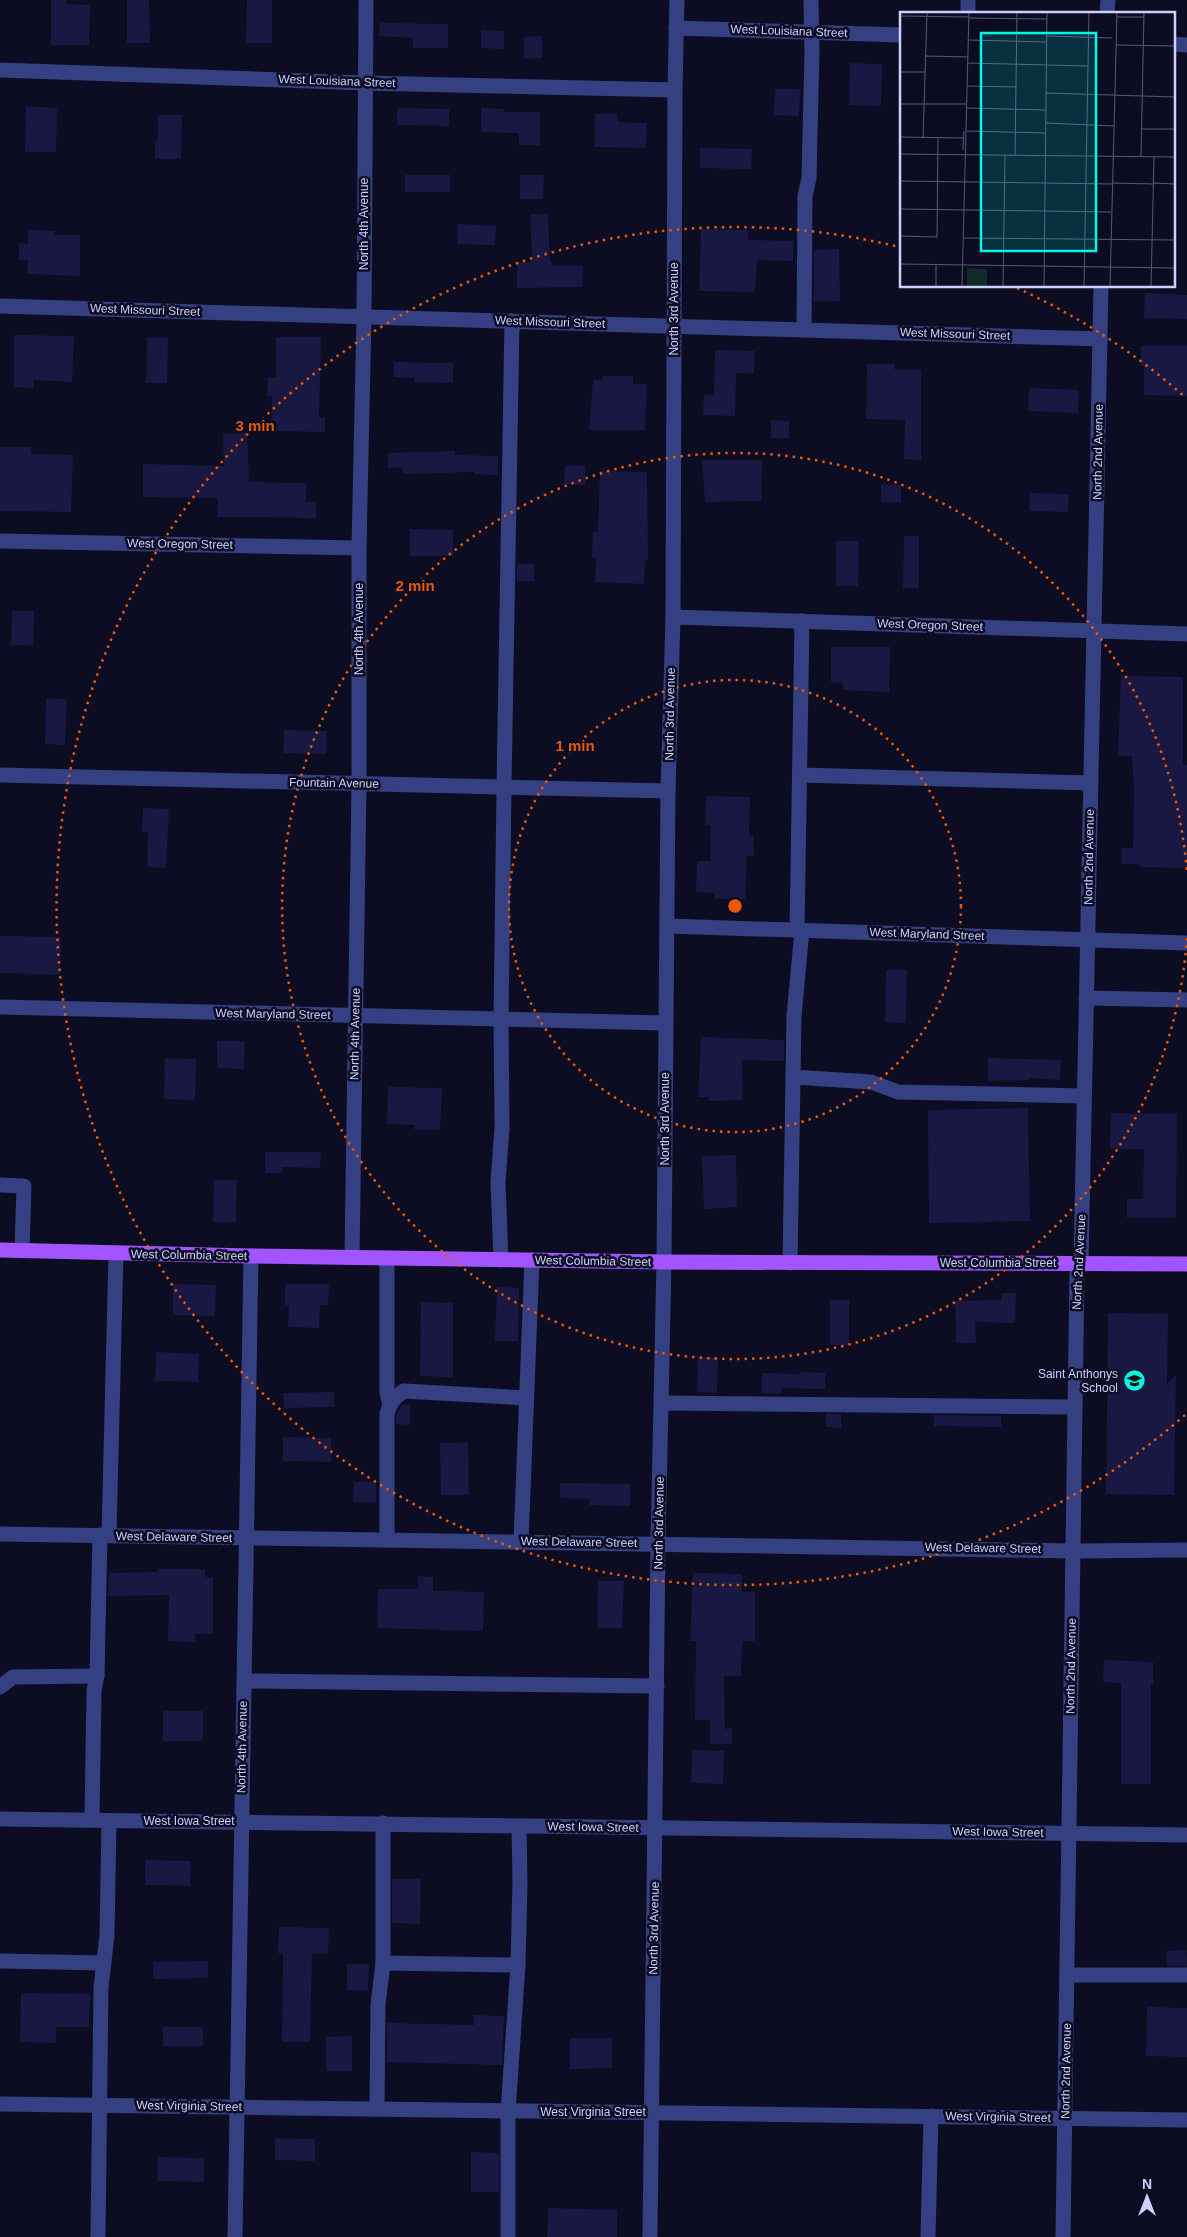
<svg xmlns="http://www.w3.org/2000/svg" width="1187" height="2237" font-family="Helvetica,sans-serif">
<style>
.building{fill:#191843}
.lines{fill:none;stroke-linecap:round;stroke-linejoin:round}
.minor{stroke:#354083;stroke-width:15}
.major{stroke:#a254ff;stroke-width:15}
.ring{fill:none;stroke:#e8590c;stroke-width:2.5;stroke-dasharray:2.5 5}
.labels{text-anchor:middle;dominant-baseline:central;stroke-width:5;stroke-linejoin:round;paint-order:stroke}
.street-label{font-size:12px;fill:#cdd0ff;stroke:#0c0c22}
.poi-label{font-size:12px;fill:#cdd0ff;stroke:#0c0c22;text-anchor:end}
.inset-road{fill:none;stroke:#595a7a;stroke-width:1}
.view{fill:#00f8e7;fill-opacity:0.15;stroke:#00f8e7;stroke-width:2.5}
.inset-edge{fill:none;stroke:#cdd0ff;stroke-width:2.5}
.centre{fill:#e8590c;stroke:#0c0c22;stroke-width:2.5}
.ring-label{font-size:15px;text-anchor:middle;font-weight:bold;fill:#e8590c;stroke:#0c0c22;stroke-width:5;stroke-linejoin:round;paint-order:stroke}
</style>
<rect width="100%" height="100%" fill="#0c0c22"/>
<g class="building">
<path d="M51,0H67V4L90,5L89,45H51Z"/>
<path d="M127,0H149L150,43H127Z"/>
<path d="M247,0H272V43H246Z"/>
<path d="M380,23L448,24V48H413V38L379,36Z"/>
<path d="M481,30L504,31V49L481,48Z"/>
<path d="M542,36V58L524,59V37Z"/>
<path d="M850,63L882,64L881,106L849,105Z"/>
<path d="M775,89H800L799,116L774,115Z"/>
<path d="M26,106L57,108L56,152H25Z"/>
<path d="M397,108L449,109V126L397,125Z"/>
<path d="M481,108L504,109L503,112H540V145H519V133L481,132Z"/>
<path d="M595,114H617V122L647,123L646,148L594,147Z"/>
<path d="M158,115H182L181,159H155V141H158Z"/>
<path d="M700,148L752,149L751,169L700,168Z"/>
<rect x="405" y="175" width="45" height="17"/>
<path d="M520,175H544L543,199H520Z"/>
<path d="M530,214H548L550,263H552V266H583L582,287L517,288V262H532Z"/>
<path d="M458,224L496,226L495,245L457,244Z"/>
<path d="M701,229L748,230V240L794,241L793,261L757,260L755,292L699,291Z"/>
<path d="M28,230L55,231L54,235H80V276L27,274L28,260H19V243L28,244Z"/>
<path d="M839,249L840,301L814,302V250Z"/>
<path d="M1145,293L1187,295V319L1144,318Z"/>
<path d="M14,335L74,336L72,382L33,380V388L14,387Z"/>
<path d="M147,337L168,338L167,383H146Z"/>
<path d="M276,337H321L319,417H325V432L271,431L272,396H267L268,377H276Z"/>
<path d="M1141,346H1187V396L1144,395V366H1141Z"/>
<path d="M715,350L755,351L754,374L736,373L735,416L703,415L704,394L714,395Z"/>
<path d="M394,362L453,363V383L415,382V378L394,377Z"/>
<path d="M867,364H895V370H921V460L904,459L905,420L866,419Z"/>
<path d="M603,376H633V384H647L645,430H589L593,380H603Z"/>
<path d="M1029,388L1079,390L1078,413L1028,411Z"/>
<path d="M771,420L789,421V438H771Z"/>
<path d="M247,433L249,482L306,483V502H316V518L217,517L218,498L143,497V464L224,466L223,434Z"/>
<path d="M0,447H31V454L73,455L71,512L0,511Z"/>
<path d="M455,451V455L498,456V475L474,474V472L403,474V467L388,468V453Z"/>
<path d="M702,460H762L761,501L705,502Z"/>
<path d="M565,465L585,466V485L564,484Z"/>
<path d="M600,471L647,472L648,560L645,559L644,584L595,582L596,558H592L593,532H598Z"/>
<path d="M881,484L901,485V503L881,502Z"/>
<path d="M1030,493L1069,494L1068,512L1029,511Z"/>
<path d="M410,529L453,530V556H410Z"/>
<path d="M904,536H919V588H903Z"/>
<path d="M836,541H859L858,586H836Z"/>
<rect x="517" y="564" width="17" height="17"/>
<path d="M12,611H34L33,646L11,645Z"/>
<path d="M831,647H890L889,692L843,690V683L831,682Z"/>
<path d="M1121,676L1183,677V765H1187V868L1140,867V864H1121L1122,848H1133L1134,791L1132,756H1118Z"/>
<path d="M46,698L67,699L65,745L45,744Z"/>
<path d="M284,730L327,731L326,754L283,753Z"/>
<path d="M706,796L750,797L749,836L753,835L754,856H747L745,899H715V893L696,892L697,861H711L710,825H705Z"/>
<path d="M143,808L169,809L166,868L147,867L148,832H142Z"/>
<path d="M0,936L61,937L60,975L0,973Z"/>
<path d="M886,970H907L906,1023L885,1022Z"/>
<path d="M701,1037L784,1040V1061L742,1060L743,1100L709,1101V1097H698Z"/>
<path d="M217,1041H245L244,1069L217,1068Z"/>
<path d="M165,1058L196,1059L195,1100L164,1099Z"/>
<path d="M988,1058L1061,1060L1060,1080L1030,1078L1029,1080L988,1081Z"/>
<path d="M388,1087L442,1088L440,1130H415V1125L387,1124Z"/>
<path d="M1028,1108L1030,1221L929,1223L928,1110Z"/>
<path d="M1111,1113L1177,1114L1176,1218H1127V1199H1143L1144,1149H1110Z"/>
<path d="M265,1152H321L320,1168L282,1167V1173H265Z"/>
<path d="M736,1155L737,1207L704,1209L702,1156Z"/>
<path d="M214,1180H237L236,1222H213Z"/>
<path d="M173,1284L216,1285L215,1316L173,1315Z"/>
<path d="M285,1284H329L328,1305H320L319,1328L288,1327L289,1305H285Z"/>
<path d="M497,1287L519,1288L518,1341H495Z"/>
<path d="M1001,1293H1016L1015,1323L975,1322L976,1343H956L955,1301L1001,1300Z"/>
<rect x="830" y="1300" width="19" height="45"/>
<path d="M421,1302L453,1303V1377L420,1376Z"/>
<path d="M1108,1313L1168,1314L1167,1384L1176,1375L1174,1495L1106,1494Z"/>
<path d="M156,1352L199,1354L198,1382L155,1381Z"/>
<path d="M698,1357H718L717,1393L697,1392Z"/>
<path d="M801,1372L825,1373V1389L781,1388V1393H762V1373L801,1374Z"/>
<path d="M334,1392V1407L284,1408L283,1393Z"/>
<path d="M402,1405H410V1425L396,1424V1415Z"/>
<path d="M826,1414H841V1428L826,1427Z"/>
<path d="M934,1415L1001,1416V1427L934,1426Z"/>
<path d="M283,1437L331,1438V1462L283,1461Z"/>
<path d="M468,1442L469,1495H441L440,1443Z"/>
<path d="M354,1482H376V1502H353Z"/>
<path d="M560,1483L630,1484V1506L589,1505V1499L560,1498Z"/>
<path d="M158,1569H205V1577H213V1634H195V1642L168,1641L169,1595L108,1596L109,1573L158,1572Z"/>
<path d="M693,1573L742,1574V1592H755V1641H742L741,1676H724L725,1729L732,1728V1744H710V1720H695L696,1641H690Z"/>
<path d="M418,1576L433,1577V1591L484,1592L483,1631L377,1628L378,1589H418Z"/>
<path d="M598,1581H624L622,1628H597Z"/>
<path d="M1104,1660L1153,1662V1684H1151V1784H1121V1683L1103,1682Z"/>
<rect x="163" y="1711" width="40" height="30"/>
<path d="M692,1750L724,1751L723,1784L691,1783Z"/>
<path d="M145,1860L191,1861L190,1886L145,1885Z"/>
<path d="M392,1879H421L420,1924L392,1923Z"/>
<path d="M279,1927L329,1928L328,1954H312L310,2042H282L283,1953H278Z"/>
<path d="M1186,1950L1187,1966H1167L1166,1951Z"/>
<path d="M208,1961V1978L153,1979V1962Z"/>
<path d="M347,1964H369L368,1990H347Z"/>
<path d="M21,1993L90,1994L89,2027H56V2043L20,2042Z"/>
<path d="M1147,2007L1187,2008V2057L1146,2056Z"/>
<path d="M474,2015L504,2016L502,2065L387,2062V2023L474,2025Z"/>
<rect x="163" y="2027" width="40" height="19"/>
<path d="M352,2036V2071H326V2037Z"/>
<path d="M570,2038H612V2068L570,2069Z"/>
<path d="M275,2138L315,2139V2161L275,2160Z"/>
<path d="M471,2152L499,2153V2192H471Z"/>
<path d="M158,2157L204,2158V2182L157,2181Z"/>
<path d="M548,2208L617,2210V2237H547Z"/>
</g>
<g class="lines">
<g class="minor">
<path d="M968,14V0"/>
<path d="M1107,14L1108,0"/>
<path d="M676,28L901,35"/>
<path d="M1173,44L1187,45"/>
<path d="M0,70L365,83L675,90"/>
<path d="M0,306L1100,339"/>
<path d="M804,330L805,196L809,178L812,52L811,0"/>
<path d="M0,541L359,548"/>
<path d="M673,617L1187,634"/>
<path d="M0,775L668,791"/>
<path d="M800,775L1091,783"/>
<path d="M668,926L1187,943"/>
<path d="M797,930L802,621"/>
<path d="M1086,998L1187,1000"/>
<path d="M0,1007L665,1023"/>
<path d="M793,1077L871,1082L898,1092L1084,1096"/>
<path d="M0,1185L24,1186L22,1250"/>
<path d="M352,1257L359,783V548L364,317L366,0"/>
<path d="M387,1258V1393L390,1404"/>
<path d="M501,1260L498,1182L502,1128L501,1019L504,787L512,321"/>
<path d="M790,1263L794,1016L802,930"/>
<path d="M662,1403L1075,1407"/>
<path d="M0,1534L1073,1551L1187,1550"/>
<path d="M109,1535L116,1253"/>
<path d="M387,1540V1414C390,1403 394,1397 404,1391L526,1398"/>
<path d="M521,1542L532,1260"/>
<path d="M244,1681L657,1686"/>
<path d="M0,1687L13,1677L97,1676"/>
<path d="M0,1819L1187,1835"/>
<path d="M92,1820L94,1690L97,1676L100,1535"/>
<path d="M0,1961L104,1963"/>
<path d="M383,1963L518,1965"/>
<path d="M1067,1975H1187"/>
<path d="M0,2104L1187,2120"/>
<path d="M377,2109L378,2005L383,1963V1823"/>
<path d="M98,2237L101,1987L107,1935L109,1821"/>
<path d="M235,2237L251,1256"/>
<path d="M508,2237V2112L518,1965L520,1882L519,1826"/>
<path d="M650,2237L658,1543L664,1262L668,791L673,617L675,90L677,0"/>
<path d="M928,2237L931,2116"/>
<path d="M1063,2237L1077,1272L1081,1263L1101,286"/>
</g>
<path class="major" d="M0,1250L251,1256L664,1262L1187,1264"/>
</g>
<g class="ring">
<circle cx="735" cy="906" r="226"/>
<path d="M1187 938A453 453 0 1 1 1187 874"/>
<path d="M1185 1415A679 679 0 1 1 899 247M1017 288A679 679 0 0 1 1185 397"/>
</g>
<defs>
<symbol id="school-disc" viewBox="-11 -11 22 22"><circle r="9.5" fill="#00f8e7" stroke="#0c0c22"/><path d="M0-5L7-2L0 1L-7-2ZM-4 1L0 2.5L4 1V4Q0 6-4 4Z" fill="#111"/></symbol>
</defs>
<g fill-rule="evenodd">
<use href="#school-disc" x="1122" y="1368" width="25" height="25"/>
</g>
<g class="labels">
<g class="street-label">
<text transform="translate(789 31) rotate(2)">West Louisiana Street</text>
<text transform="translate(337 81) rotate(2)">West Louisiana Street</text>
<text transform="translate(364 224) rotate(-90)">North 4th Avenue</text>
<text transform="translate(674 309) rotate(-90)">North 3rd Avenue</text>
<text transform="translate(145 310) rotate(2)">West Missouri Street</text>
<text transform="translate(550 322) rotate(2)">West Missouri Street</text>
<text transform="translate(955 334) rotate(2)">West Missouri Street</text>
<text transform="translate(1098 452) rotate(-89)">North 2nd Avenue</text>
<text transform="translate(180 544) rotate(1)">West Oregon Street</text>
<text transform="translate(930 625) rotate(2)">West Oregon Street</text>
<text transform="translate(359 629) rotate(-90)">North 4th Avenue</text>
<text transform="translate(670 714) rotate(-89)">North 3rd Avenue</text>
<text transform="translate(334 783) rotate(1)">Fountain Avenue</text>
<text transform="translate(1089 857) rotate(-89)">North 2nd Avenue</text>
<text transform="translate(927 934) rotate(2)">West Maryland Street</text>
<text transform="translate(273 1014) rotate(1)">West Maryland Street</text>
<text transform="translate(355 1034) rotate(-89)">North 4th Avenue</text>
<text transform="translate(665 1119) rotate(-90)">North 3rd Avenue</text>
<text transform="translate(189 1255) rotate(1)">West Columbia Street</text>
<text transform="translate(593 1261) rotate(1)">West Columbia Street</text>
<text transform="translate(1079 1262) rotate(-87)">North 2nd Avenue</text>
<text x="998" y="1263">West Columbia Street</text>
<text transform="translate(659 1523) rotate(-89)">North 3rd Avenue</text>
<text transform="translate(174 1537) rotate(1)">West Delaware Street</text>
<text transform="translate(579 1542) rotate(1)">West Delaware Street</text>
<text transform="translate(983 1548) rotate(1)">West Delaware Street</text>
<text transform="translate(1071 1666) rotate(-89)">North 2nd Avenue</text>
<text transform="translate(242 1747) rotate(-89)">North 4th Avenue</text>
<text x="189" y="1821">West Iowa Street</text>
<text transform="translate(593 1827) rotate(1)">West Iowa Street</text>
<text transform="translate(998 1832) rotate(1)">West Iowa Street</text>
<text transform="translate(654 1928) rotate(-89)">North 3rd Avenue</text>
<text transform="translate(1066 2071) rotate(-89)">North 2nd Avenue</text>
<text transform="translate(189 2106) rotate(1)">West Virginia Street</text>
<text x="593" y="2112">West Virginia Street</text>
<text transform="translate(998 2117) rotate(1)">West Virginia Street</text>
</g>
<g class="poi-label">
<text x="1118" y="1374">Saint Anthonys<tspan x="1118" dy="14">School</tspan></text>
</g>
</g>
<g transform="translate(900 12)">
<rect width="275" height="275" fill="#0c0c22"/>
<path d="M67,256L87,257V275H67Z" fill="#0f2c26"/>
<path class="inset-road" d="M0,4L69,5M217,5H244M69,6L147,7M147,24L212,26M68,28L147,30M216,33L275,34M26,44L68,45M68,51L188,54M0,60H25M67,74L116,75M146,81L275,85M0,92H67M67,96L146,98M146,111L214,114M242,117H275M67,119L146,121M0,125L63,126M23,126L27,0M63,138L64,119M0,142L275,145M115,143L117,0M241,144L244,0M0,169L213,172M213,171L254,172M254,171L275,172M0,197L211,200M0,224L37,225L38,126M64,226L275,228M0,252L275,256M36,275V253M62,275L69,0M103,275L105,143M144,275L147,0M184,275L189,0M210,275L217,0M251,275L254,145"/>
<path class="view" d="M81,21H196V239H81Z"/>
<rect width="275" height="275" class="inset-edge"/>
</g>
<circle cx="735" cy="906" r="8" class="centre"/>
<g class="ring-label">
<text x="255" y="431">3 min</text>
<text x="415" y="591">2 min</text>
<text x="575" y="751">1 min</text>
</g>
<g transform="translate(1147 2197)" stroke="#0c0c22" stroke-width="4" paint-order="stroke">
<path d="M0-4L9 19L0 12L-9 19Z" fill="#cdd0ff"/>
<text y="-8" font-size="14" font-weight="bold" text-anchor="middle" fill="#cdd0ff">N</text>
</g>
</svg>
